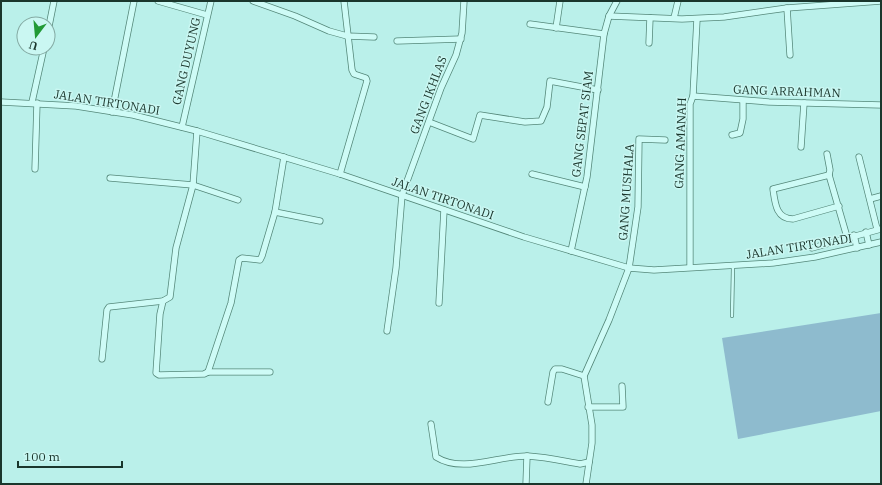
<svg xmlns="http://www.w3.org/2000/svg" width="882" height="485" font-family="'IBM Plex Serif',serif">
<style>
.green{fill:#8ebbce}
.lines{fill:none;stroke-linecap:round;stroke-linejoin:round}
.lane-casing{stroke:#548779;stroke-width:4}
.street-casing{stroke:#548779;stroke-width:7}
.lane{stroke:#cefbf6;stroke-width:2.5}
.street{stroke:#cefbf6;stroke-width:5.5}
.labels{text-anchor:middle;dominant-baseline:central;stroke-width:3;stroke-linejoin:round;paint-order:stroke}
.street-label{font-size:12px;fill:#1a362c;stroke:#caf7f2}
</style>
<rect width="100%" height="100%" fill="#baf0ea"/>
<path class="green" d="M881,313V411L738,439L722,338Z"/>
<g class="lines">
<defs>
<path id="lane" d="M732,316L733,267"/>
<g id="street">
<path d="M158,1L207,15"/>
<path d="M253,1L295,16L329,31L347,36L374,37"/>
<path d="M787,8L790,55"/>
<path d="M609,16L682,19L724,17L787,8L881,1"/>
<path d="M674,18L678,1"/>
<path d="M530,24L604,34"/>
<path d="M556,28L560,1"/>
<path d="M48,31L54,1"/>
<path d="M397,41L461,39"/>
<path d="M649,43L650,18"/>
<path d="M693,96L769,102L881,105"/>
<path d="M1,102L76,106L133,115L197,131L340,174L524,237L629,268L654,270L773,263L815,257L881,242"/>
<path d="M32,102L44,48"/>
<path d="M112,112L134,1"/>
<path d="M429,122L473,139L480,115L525,122L541,121L547,107L550,81L598,90"/>
<path d="M182,127L211,1"/>
<path d="M732,135L740,133L743,119V101"/>
<path d="M801,147L804,103"/>
<path d="M827,154L830,170L829,175"/>
<path d="M859,157L877,229"/>
<path d="M35,169L37,103"/>
<path d="M340,174L367,81L366,78L354,74L352,70L344,1"/>
<path d="M532,174L585,187"/>
<path d="M110,178L193,185L238,200"/>
<path d="M870,199L881,196"/>
<path d="M839,206L793,219C776,219 775,203 773,189L829,175L847,237"/>
<path d="M275,212L320,221"/>
<path d="M866,232L869,245"/>
<path d="M854,235L857,248"/>
<path d="M812,248L881,229"/>
<path d="M571,251L587,177L604,34L609,16L617,1"/>
<path d="M690,267V104L693,96L697,19"/>
<path d="M163,301L160,314L156,373L159,375L204,374L208,372L231,303L239,260L242,258L260,260L262,256L275,212L284,157"/>
<path d="M439,303L444,210"/>
<path d="M387,331L396,268L402,195L441,88L456,55L462,33L464,1"/>
<path d="M102,359L107,310L109,307L163,301L170,297L176,248L193,185L197,131"/>
<path d="M208,372H270"/>
<path d="M548,402L553,372L555,369H562L584,376"/>
<path d="M588,407H623L622,386"/>
<path d="M431,424L436,457C463,474 499,455 528,456C546,457 563,461 580,464L589,462"/>
<path d="M526,484L527,456"/>
<path d="M586,484L592,443V425L584,376L609,320L629,268L638,207L639,139L665,140"/>
</g>
</defs>
<use href="#lane" class="lane-casing"/>
<use href="#street" class="street-casing"/>
<use href="#lane" class="lane"/>
<use href="#street" class="street"/>
</g>
<g class="labels">
<g class="street-label">
<text transform="translate(186 61) rotate(-77)">GANG DUYUNG</text>
<text transform="translate(787 91) rotate(2)">GANG ARRAHMAN</text>
<text transform="translate(428 95) rotate(-69)">GANG IKHLAS</text>
<text transform="translate(107 102) rotate(9)">JALAN TIRTONADI</text>
<text transform="translate(582 124) rotate(-83)">GANG SEPAT SIAM</text>
<text transform="translate(680 143) rotate(-88)">GANG AMANAH</text>
<text transform="translate(626 192) rotate(-86)">GANG MUSHALA</text>
<text transform="translate(443 198) rotate(19)">JALAN TIRTONADI</text>
<text transform="translate(799 246) rotate(-9)">JALAN TIRTONADI</text>
</g>
</g>
<rect width="882" height="485" fill="none" stroke="#1a362c" stroke-width="4"/>
<g transform="translate(36 36) rotate(196)"><circle r="19" fill="#caf7f2" stroke="#84aaa3"/>
<path d="M0-3L7 15L0 10L-7 15Z" fill="#219a36"/>
<text y="-6" font-size="11" font-weight="bold" text-anchor="middle" fill="#1a362c">U</text>
</g>
<path d="M18 461v6h104v-6" fill="none" stroke="#1a362c" stroke-width="2"/>
<text x="24" y="461" font-size="12" fill="#1a362c" stroke="#caf7f2" stroke-width="3" paint-order="stroke">100 m</text>
</svg>
